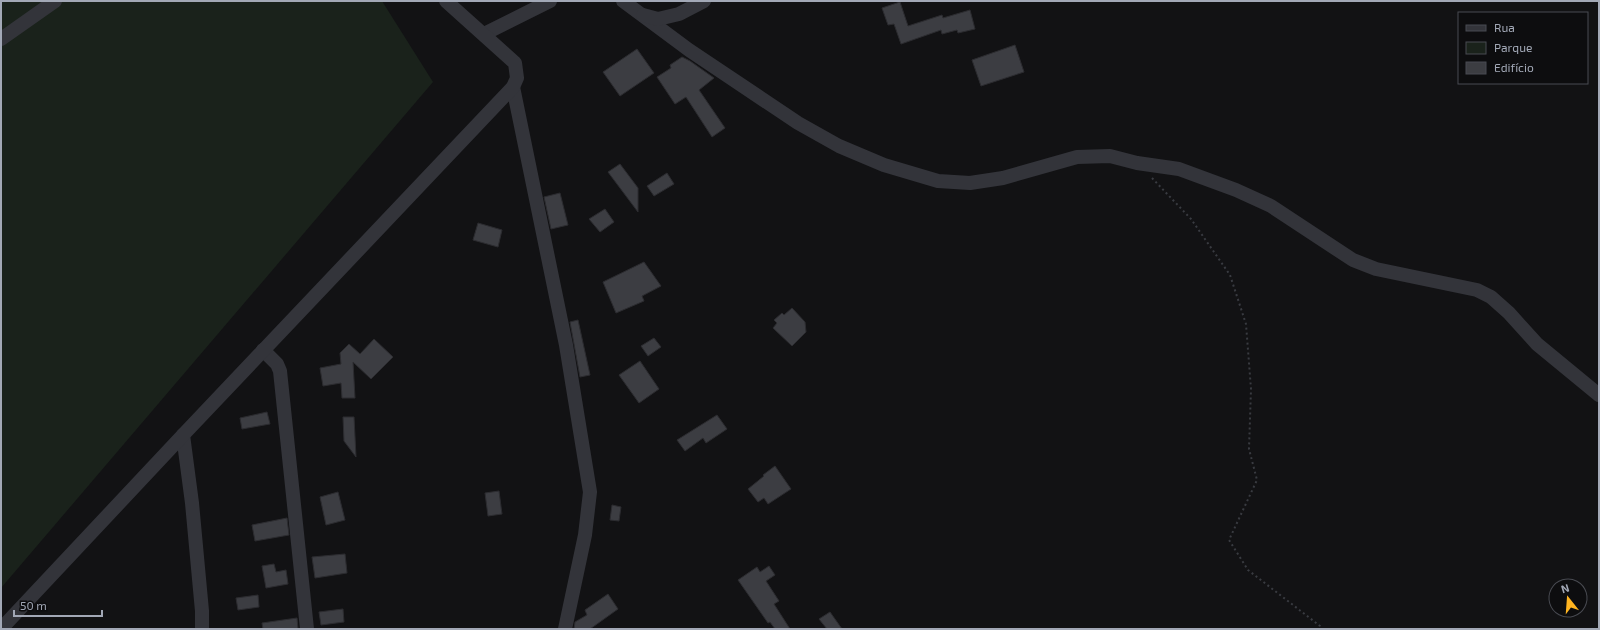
<svg xmlns="http://www.w3.org/2000/svg" width="1600" height="630" font-family="'Exo 2',sans-serif">
<style>
.green{fill:#1a221b}
.building{fill:#3c3d42;stroke:#2c2c30}
.lines{fill:none;stroke-linecap:round;stroke-linejoin:round}
.path{stroke:#393b41;stroke-width:2;stroke-dasharray:2 3;stroke-linecap:butt}
.minor{stroke:#33343a;stroke-width:14}
</style>
<rect width="100%" height="100%" fill="#121214"/>
<path class="green" d="M1,1H382L433,82L1,588Z"/>
<g class="building">
<path d="M900,2L908,26L942,15L943,18L970,10L975,29L958,33L957,30L942,34L941,30L901,44L894,24L888,25L882,8Z"/>
<path d="M1015,45L1024,72L981,86L972,60Z"/>
<path d="M637,49L654,73L620,96L603,72Z"/>
<path d="M682,57L690,61L714,78L699,90L725,128L712,137L686,97L675,104L657,77L671,68L670,65Z"/>
<path d="M620,164L638,188V212L608,172Z"/>
<path d="M667,173L674,184L654,196L647,186Z"/>
<path d="M560,193L568,225L551,229L544,197Z"/>
<path d="M605,209L614,222L600,232L589,219Z"/>
<path d="M478,223L502,230L498,247L473,240Z"/>
<path d="M644,262L661,286L642,296L644,301L616,313L603,282Z"/>
<path d="M792,308L805,322L806,332L792,346L773,328L777,323L774,320L782,313L784,315Z"/>
<path d="M578,320L590,375L580,377L570,322Z"/>
<path d="M654,338L661,347L648,356L641,346Z"/>
<path d="M374,339L393,357L371,379L353,362L355,398H342L341,383L323,386L320,368L341,364L340,353L349,344L360,354Z"/>
<path d="M640,361L659,389L639,403L619,375Z"/>
<path d="M267,412L270,424L242,429L240,418Z"/>
<path d="M717,415L727,429L706,443L703,438L685,451L677,440Z"/>
<path d="M343,417H354L356,457L344,441Z"/>
<path d="M775,466L791,489L768,504L764,498L758,502L748,489L764,476L763,475Z"/>
<path d="M499,491L502,514L488,516L485,493Z"/>
<path d="M338,492L345,520L326,525L320,497Z"/>
<path d="M612,505L621,507L619,521L610,520Z"/>
<path d="M287,518L289,535L255,541L252,525Z"/>
<path d="M345,554L347,573L315,578L312,557Z"/>
<path d="M274,564L276,572L286,570L288,584L266,588L262,566Z"/>
<path d="M769,566L775,575L766,581L779,601L774,604L790,629H775L770,622L768,623L738,580L757,567L760,572Z"/>
<path d="M608,594L618,609L590,629H574L575,622L587,615L585,610Z"/>
<path d="M258,595L259,607L238,610L236,598Z"/>
<path d="M343,609L344,622L321,625L319,612Z"/>
<path d="M830,612L842,629H827L819,619Z"/>
<path d="M297,618L298,629H263L262,623Z"/>
</g>
<g class="lines">
<path class="path" d="M1152,178L1191,219L1230,275L1246,324L1251,389L1249,449L1257,480L1229,540L1248,570L1320,626L1321,629"/>
<g class="minor">
<path d="M623,1L689,50L798,123L839,146L884,165L938,181L970,183L1003,178L1077,157L1110,156L1137,163L1179,169L1236,190L1271,206L1353,260L1376,269L1477,290L1491,297L1509,313L1537,344L1599,395"/>
<path d="M643,15L658,19L679,14L704,1"/>
<path d="M484,34L550,1"/>
<path d="M1,39L55,1"/>
<path d="M513,87L566,345L590,492L585,535L565,629"/>
<path d="M263,350L277,364L280,371L307,629"/>
<path d="M183,435L192,503L202,611V629"/>
<path d="M1,629L183,435L513,87L517,78L515,63L446,1"/>
</g>
</g>
<rect width="1600" height="630" fill="none" stroke="#a2a8b6" stroke-width="4"/>
<rect x="1458" y="12" width="130" height="72" fill="#0d0d0f" stroke="#494b52"/>
<rect x="1466" y="25" width="20" height="6" fill="#33343a" stroke="#494b52"/>
<text x="1494" y="32" font-size="12" fill="#a2a8b6">Rua</text>
<rect x="1466" y="42" width="20" height="12" fill="#1a221b" stroke="#494b52"/>
<text x="1494" y="52" font-size="12" fill="#a2a8b6">Parque</text>
<rect x="1466" y="62" width="20" height="12" fill="#3c3d42" stroke="#494b52"/>
<text x="1494" y="72" font-size="12" fill="#a2a8b6">Edifício</text>
<g transform="translate(1568 598) rotate(343)"><circle r="19" fill="#0d0d0f" stroke="#494b52"/>
<path d="M0-3L7 15L0 10L-7 15Z" fill="#ffb420"/>
<text y="-6" font-size="11" font-weight="bold" text-anchor="middle" fill="#a2a8b6">N</text>
</g>
<path d="M14 610v6h88v-6" fill="none" stroke="#a2a8b6" stroke-width="2"/>
<text x="20" y="610" font-size="12" fill="#a2a8b6" stroke="#0d0d0f" stroke-width="3" paint-order="stroke">50 m</text>
</svg>
